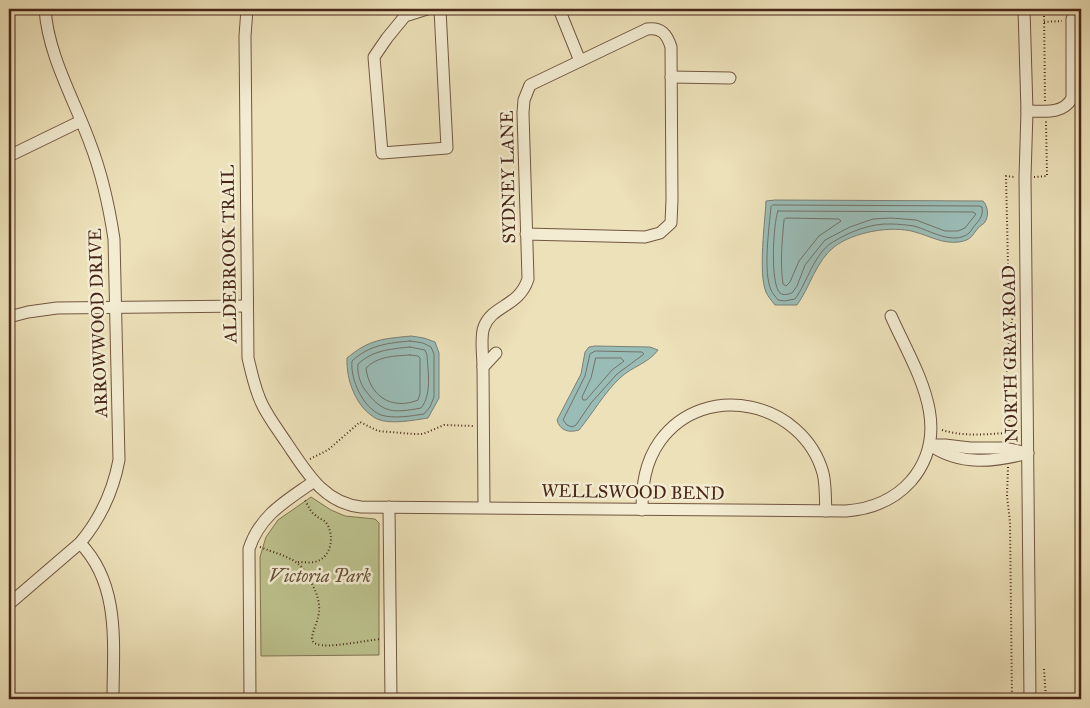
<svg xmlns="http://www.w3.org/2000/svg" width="1090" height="708" font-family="'IM FELL Great Primer',serif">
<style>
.green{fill:#bcc28d;stroke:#827452}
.water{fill:#9abcb6;stroke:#7a8077}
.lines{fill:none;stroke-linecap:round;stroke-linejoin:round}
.shore{stroke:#727267;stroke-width:1}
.minor-casing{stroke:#725640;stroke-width:13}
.path{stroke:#492718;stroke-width:2;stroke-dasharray:1 2.5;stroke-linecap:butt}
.minor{stroke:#f3ecd2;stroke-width:11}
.labels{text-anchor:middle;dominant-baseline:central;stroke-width:5;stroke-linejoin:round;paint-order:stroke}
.street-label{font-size:18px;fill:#492718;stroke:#f3ecd2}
.park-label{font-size:18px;font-style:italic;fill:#664e35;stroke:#f3ecd2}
</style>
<rect width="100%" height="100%" fill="#ede1b9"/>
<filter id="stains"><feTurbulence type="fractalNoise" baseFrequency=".004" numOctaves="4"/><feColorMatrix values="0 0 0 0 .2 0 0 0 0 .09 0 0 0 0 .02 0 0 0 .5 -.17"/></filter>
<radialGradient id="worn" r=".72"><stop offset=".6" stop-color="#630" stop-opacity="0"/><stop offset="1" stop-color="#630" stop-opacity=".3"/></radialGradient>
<path class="green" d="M311,497L331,510L345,516L375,519L379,523V655L261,656L260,557L266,537L278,520Z"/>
<g class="water">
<path d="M775,200L983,201C988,206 989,216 985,222C984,224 981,225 979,227C972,235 972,240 959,242C942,244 930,236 915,232C892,225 853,232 834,247C816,261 810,287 797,305H775C772,301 768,297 766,292C758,273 765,223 766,201Z"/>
<path d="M411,336L424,338L435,342L439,353V398L428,418C414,420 391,425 377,419C356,408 346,380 347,358C370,339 382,339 411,336Z"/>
<path d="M595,346L650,347L658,350C649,363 631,367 620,378C604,393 593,413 579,430C569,433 560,431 557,420L581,374L585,352L589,347Z"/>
</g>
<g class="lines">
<g class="shore">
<path d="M773,205L979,206L982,207C983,215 981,218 976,224C973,226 972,231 969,233C954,246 929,230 914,226C907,225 898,224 891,224C871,223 849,232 833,242C814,253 807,283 795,299L784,301L778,300C776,297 772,293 771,290C763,272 769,228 771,207Z"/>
<path d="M778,211L973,212L976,214L965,228L958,231H945L916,220L891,218L873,219L850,227L825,240L805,265L797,286L792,293C788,294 784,296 780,293C770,284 773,224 778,211Z"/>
<path d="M786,218L839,219L841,221L819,236L799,261L790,282L786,286L783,284C780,263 782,242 784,220Z"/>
<path d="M410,341L423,343L431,347L434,354V397L430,407L424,414C411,416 394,419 381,415C363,408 350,379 352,361C369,345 388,343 410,341Z"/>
<path d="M410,347L425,350L427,355C428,371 432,395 421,408C393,413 383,414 365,390C360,383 357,373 358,364C373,350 391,349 410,347Z"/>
<path d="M596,351L642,352L644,354L617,374L591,403L576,425L572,427L567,425L563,420L585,376L590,354Z"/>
<path d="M410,355L418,356L420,358V394L418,400C391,411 369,395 366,368C378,356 394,356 410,355Z"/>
<path d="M596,358H621L624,361L612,370L586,400H583L582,397L591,378Z"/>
</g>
<defs>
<g id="minor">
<path d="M247,9L245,36L248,358C252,374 255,391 263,406C269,418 278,430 286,442C306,471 323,503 361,507L846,511C872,509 894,500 911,481C956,428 914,368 891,316"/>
<path d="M427,9L405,16L387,38L374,57L382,153L447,148L440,9"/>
<path d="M559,9L580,61"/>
<path d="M1024,9L1027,111L1025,177L1030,699"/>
<path d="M671,77L730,78"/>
<path d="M1027,111C1043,111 1063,115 1072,98V19"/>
<path d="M9,156L81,121"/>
<path d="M9,317L28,312L57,308L247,306"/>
<path d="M483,367C483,356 480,336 484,327C492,305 519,307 528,279L523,113L524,100L530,85L647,29C661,27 667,34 671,47L672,200L671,223L660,233L645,237L526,234"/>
<path d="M930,445C960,466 994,462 1028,453"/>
<path d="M930,445H945L970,448H1005L1027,453"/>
<path d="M389,507L391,699"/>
<path d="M484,507L483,367L496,353"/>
<path d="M642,510C642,485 645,462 660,441C705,379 803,402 823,473C826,485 825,498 826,511"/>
<path d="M80,543C121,585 113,646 113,699"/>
<path d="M9,604L80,543C101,518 113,492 119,460L114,239C109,206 102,174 90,143C74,99 48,55 45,9"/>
<path d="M250,699L249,549C260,515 286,501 313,482"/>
</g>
</defs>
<use href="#minor" class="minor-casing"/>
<g class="path">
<path d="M1044,9L1045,101"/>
<path d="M1044,22L1062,21"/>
<path d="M1034,177L1047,176L1046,121"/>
<path d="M942,430C964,437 986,434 1009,433"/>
<path d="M1009,438L1010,430L1006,386L1009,340L1013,313L1012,287L1008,265L1006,176L1014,177"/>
<path d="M310,459L328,450L360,422L378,431L414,434H423L444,425L473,426"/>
<path d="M1008,467L1007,496L1010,522L1012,699"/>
<path d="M260,547C287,558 301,557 313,586C317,594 320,603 319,612C318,622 313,629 312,638C313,642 313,643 317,644C326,649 368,640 381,639"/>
<path d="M298,562C303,562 309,563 314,562C331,559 335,537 327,524C324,519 319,519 315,515C310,512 308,504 304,499"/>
<path d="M1044,669L1046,699"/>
</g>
<use href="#minor" class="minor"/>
</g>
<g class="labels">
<g class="street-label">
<text transform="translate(508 177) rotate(-91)">SYDNEY LANE</text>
<text transform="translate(229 254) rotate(-91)">ALDEBROOK TRAIL</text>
<text transform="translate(98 323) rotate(-92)">ARROWWOOD DRIVE</text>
<text transform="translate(1010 354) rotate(-91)">NORTH GRAY ROAD</text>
<text transform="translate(633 492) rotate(1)">WELLSWOOD BEND</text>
</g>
<g class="park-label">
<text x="320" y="576">Victoria Park</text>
</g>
</g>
<rect width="1090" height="708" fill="none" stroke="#ede1b9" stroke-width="30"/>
<rect x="10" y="10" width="1070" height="688" fill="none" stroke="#492718" stroke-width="2.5"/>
<rect x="15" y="15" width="1060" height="678" fill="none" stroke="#492718"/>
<rect width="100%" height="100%" filter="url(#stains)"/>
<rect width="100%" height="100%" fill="url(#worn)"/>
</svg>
